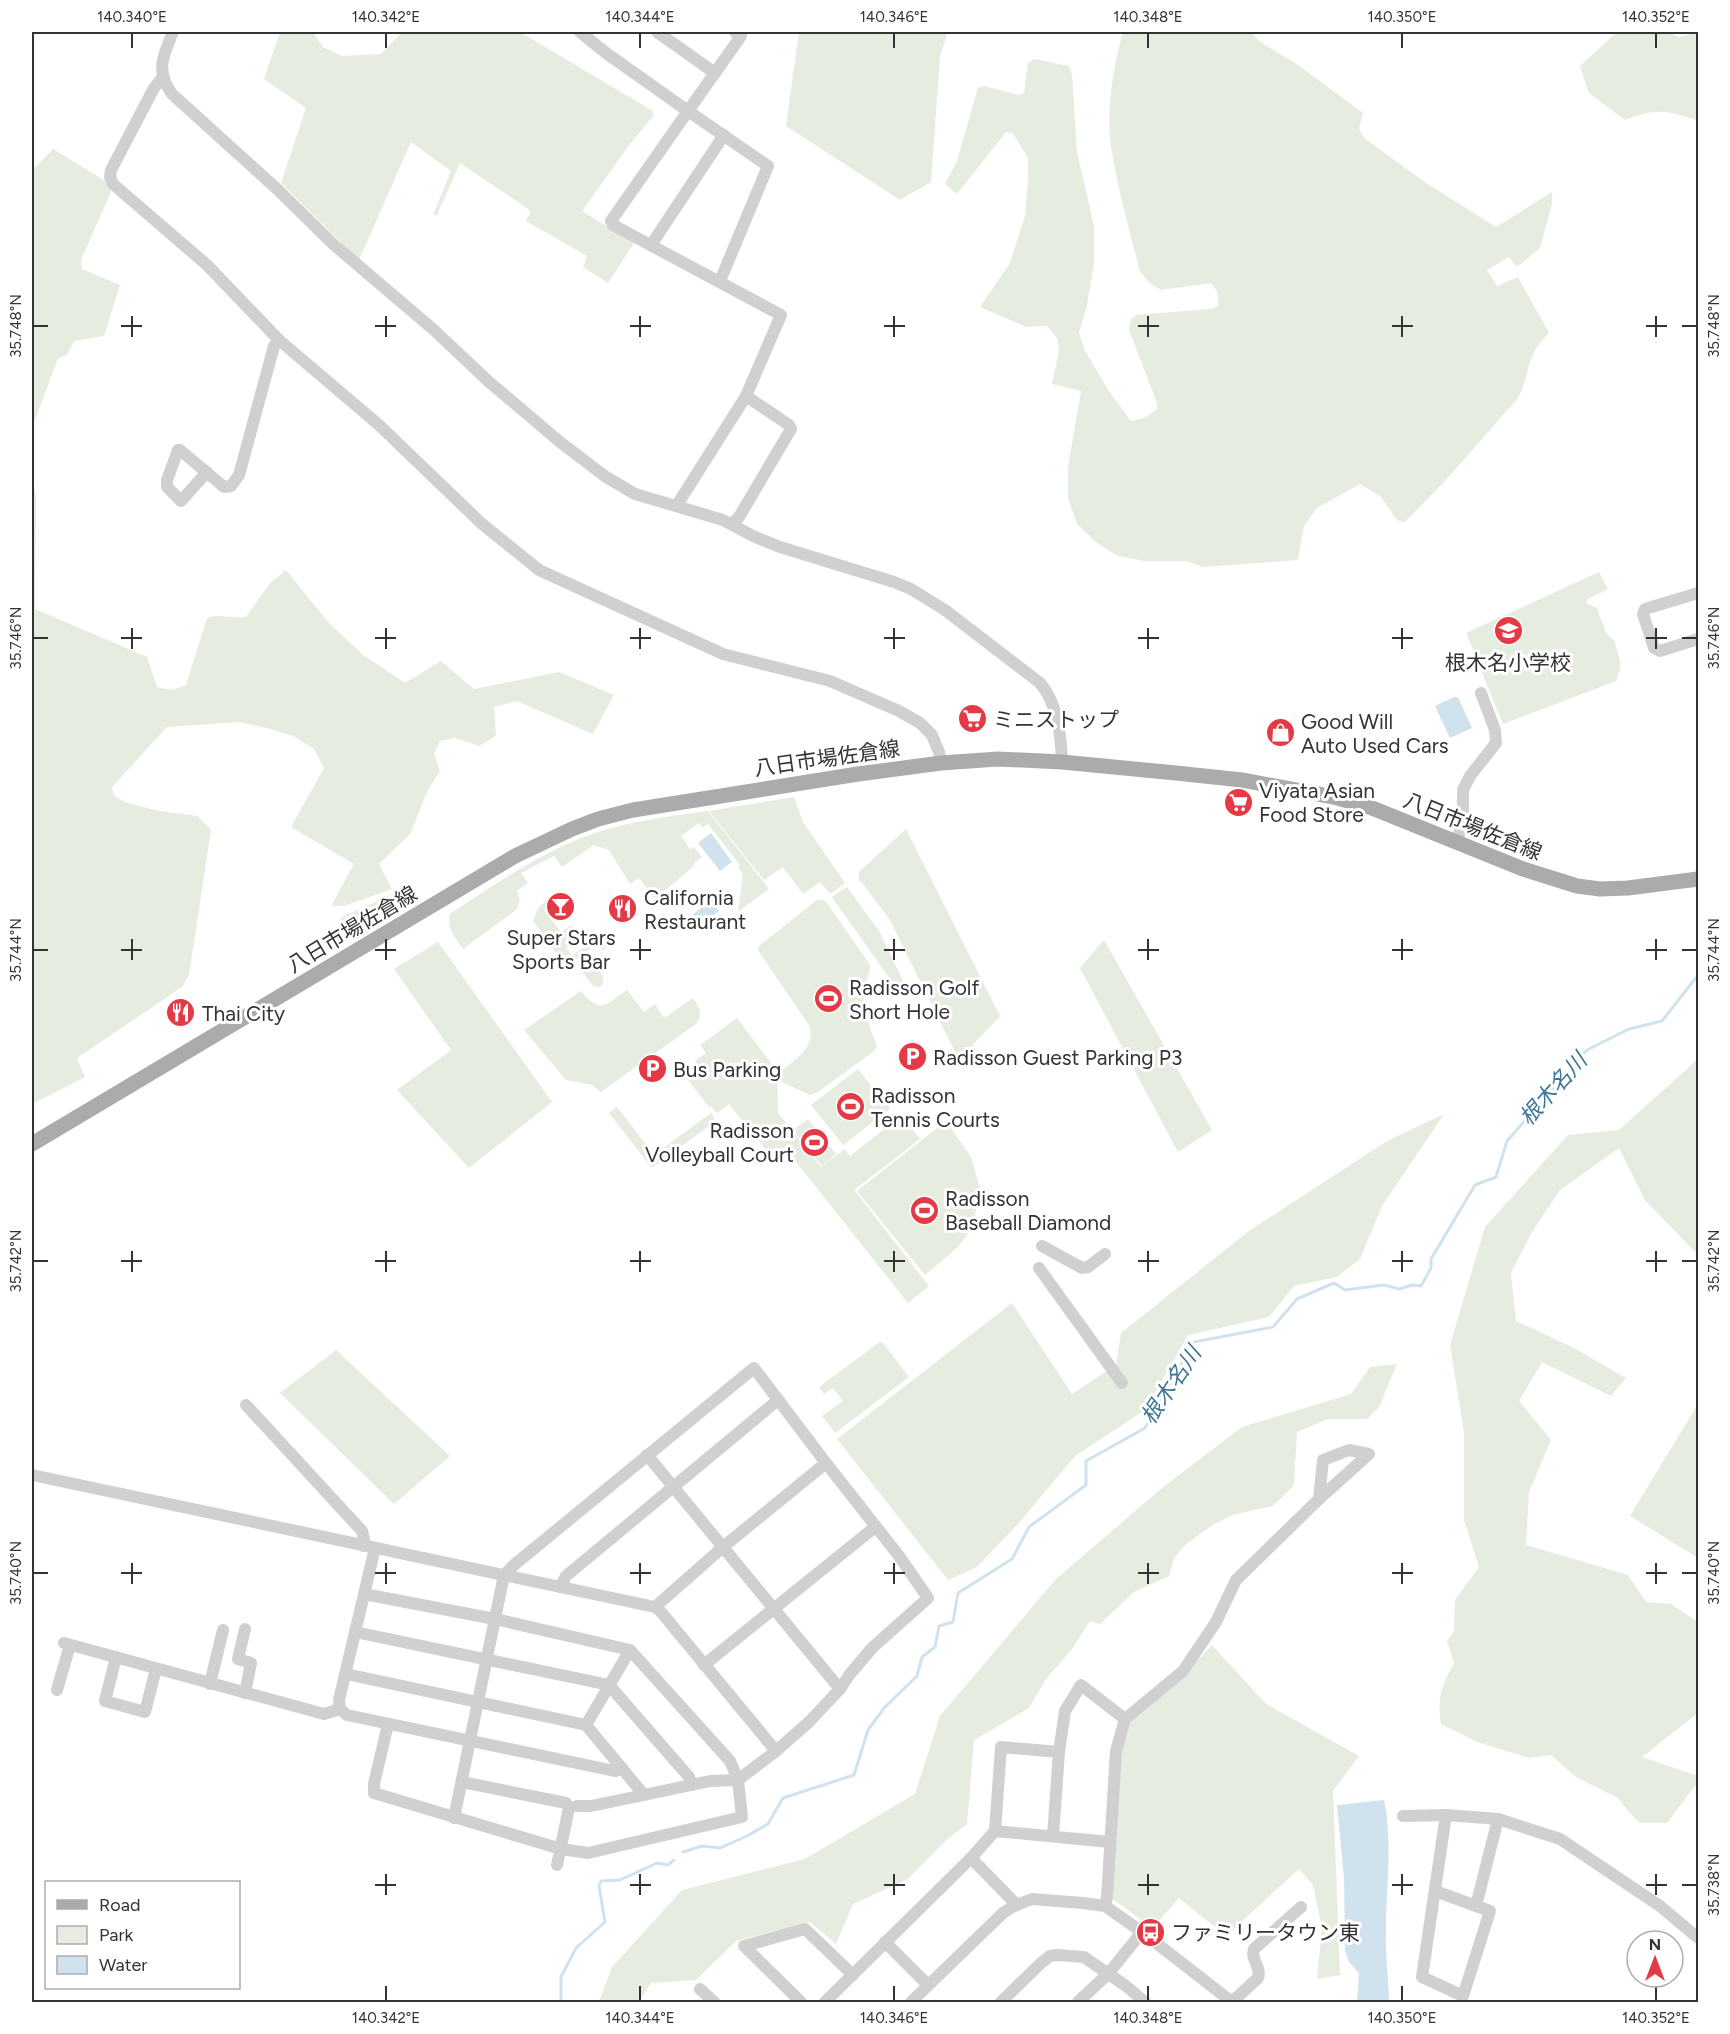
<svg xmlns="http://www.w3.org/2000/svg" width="1730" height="2034" font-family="Figtree,'Noto Sans JP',sans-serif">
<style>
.green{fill:#e6ecdf}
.water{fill:#cfe2ee}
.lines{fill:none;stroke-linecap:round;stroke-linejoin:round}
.stream{stroke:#cfe2ee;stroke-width:3}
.minor{stroke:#d0d0d0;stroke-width:12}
.major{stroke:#ababab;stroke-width:15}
.ticks{fill:none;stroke:#333;stroke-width:2}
.labels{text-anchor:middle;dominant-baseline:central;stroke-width:6;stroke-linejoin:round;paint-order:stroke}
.poi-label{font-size:21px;fill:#333;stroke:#fff;text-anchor:start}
.street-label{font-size:21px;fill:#333;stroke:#fff}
.water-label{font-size:22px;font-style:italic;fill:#3f7597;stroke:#fff}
.neatline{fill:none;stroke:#333;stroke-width:2}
.ticks-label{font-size:15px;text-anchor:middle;fill:#333}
</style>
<rect width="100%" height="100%" fill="#fff"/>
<g class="green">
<path d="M280,32H313L323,47L342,56L381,54L402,32H520L653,111V116L630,144L582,211L634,243L608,283L583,267L587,256L526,221L531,211L460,163L437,215H433L451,171L411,142L359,260L281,183L306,108L264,79Z"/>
<path d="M799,32H948L940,56L931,182L900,200L786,126Z"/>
<path d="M1123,32H1251L1259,41L1298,65L1363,113L1359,129L1364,138L1426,183L1496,227L1552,192V204L1540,248L1517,267L1509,257L1487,270L1497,286L1518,277L1549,333C1524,357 1532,371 1518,398L1445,481L1405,522L1397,520L1381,497L1360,484L1317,508L1304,526L1298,560L1203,567L1186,561H1144L1118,556L1097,543L1077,524L1068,498V467L1081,391L1052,384L1059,350L1057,338L1047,326L1026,327L980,307L1010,263L1025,216L1028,178V158L1013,134L1006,132L957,194L945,184L957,161L978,88L984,86L1019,95L1024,93L1028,63L1034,59L1069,66L1072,74L1077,152L1094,226V262L1087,306L1079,333L1085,351L1109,391L1131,421L1144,418L1157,409V403L1129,330L1131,319L1137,315L1146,314L1212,309L1219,305L1217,291L1211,283L1161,290L1151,284L1140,272C1130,231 1117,188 1111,146C1106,109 1113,67 1123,32Z"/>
<path d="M1622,32H1667L1680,37L1698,32V121C1666,110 1657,108 1625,120L1589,93L1580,66L1614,35Z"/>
<path d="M53,149L105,181L111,192L81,260L82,269L120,285L104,336L74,341L67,355L58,358L34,423L32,450V171Z"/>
<path d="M32,476L36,497L35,609L147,657L157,687L172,690L186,685L207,618C221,613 231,619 246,617L270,583L286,570L328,622L363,655L405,683L441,661L474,689L559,672L614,695L593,734L517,701L494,707L496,736L479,746L455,738L440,741L434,754L440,771L428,790L410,834L379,864L392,889L344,906H331L354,864L291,827L324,768L314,749L293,736L267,728L238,722L167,727L112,787L114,795L124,802L159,811L198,816L211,830L189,975L182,987L77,1058L85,1077L32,1104Z"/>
<path d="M1599,572L1608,589L1588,599L1586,603L1597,608L1606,633L1614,640L1620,661V670L1616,681L1503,724L1466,633Z"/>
<path d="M794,797L803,822L845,883L830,894L820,882L803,894L783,867L764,880L709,811Z"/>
<path d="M708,811L769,889L738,912L743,874L738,867L740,865L708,824L703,827L699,823L681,836L690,849L694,847L702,857L693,864L694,866L655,899L639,878L630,884L609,850L594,845L562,867L554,856L521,873L528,883L517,891L520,900L517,909L463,949C456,938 444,926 451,913C497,883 543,851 595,833C632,821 670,816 708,811Z"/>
<path d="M906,829L1000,1016L961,1057L956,1054L890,920L859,879V872Z"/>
<path d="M847,887L879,931L907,989H897L832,897Z"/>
<path d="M391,895L401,912L356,939L340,918Z"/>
<path d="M549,898L553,903L544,910L561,932L571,925L580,937L566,948L572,956L600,936L606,948L602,951V948L592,947L575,960L573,958L564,964L533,921L538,908Z"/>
<path d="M817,900H823L827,903L870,965C870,975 864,983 864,993C862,1011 871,1029 877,1046L874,1051L818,1092L810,1095L784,1083L780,1080V1072C795,1060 817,1047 809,1025L758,950L759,946Z"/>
<path d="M1104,940L1212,1130L1178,1152L1080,968Z"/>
<path d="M438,942L552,1102L469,1168L397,1090L451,1050L394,969Z"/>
<path d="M587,961L593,963L604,978L601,987L593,986L581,970V964Z"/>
<path d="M627,990L644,1012L655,1004L664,1018L693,998C700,1008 703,1014 696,1024L601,1092L592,1085L566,1080L524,1030L581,991C602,1015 603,1006 627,990Z"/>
<path d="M737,1018L777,1071L778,1113L821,1167L845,1149L850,1156L901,1116L920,1139L854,1190L929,1286L908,1303L785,1148L772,1157L729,1104L717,1113L711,1106L709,1107L685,1076L698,1065L695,1061L706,1053L700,1045Z"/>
<path d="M1698,1059V1255L1645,1200L1619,1148L1560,1190L1532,1232L1511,1273L1516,1321L1572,1347L1626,1378L1611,1396L1542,1362L1519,1401L1551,1440L1529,1492L1526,1545L1628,1575L1646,1602L1671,1604L1698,1622V1713L1642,1757L1698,1776V1782L1667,1823H1640L1628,1811L1618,1798L1576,1777L1551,1755L1529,1758L1477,1742L1441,1724C1437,1696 1441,1688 1454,1663L1447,1641L1454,1631L1455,1600L1479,1567L1464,1520V1432L1450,1345L1485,1227L1568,1135L1619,1130Z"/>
<path d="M858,1069L890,1109L843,1145L811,1105Z"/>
<path d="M617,1107L654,1155L711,1113L716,1121L653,1167H651L609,1113Z"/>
<path d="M1444,1114L1382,1206L1360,1259L1337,1277L1294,1286L1269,1317L1188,1335L1145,1410L1075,1456L1018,1524L977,1567L948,1580L837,1439L1012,1303L1072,1394L1116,1365L1121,1333L1249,1231L1387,1141Z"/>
<path d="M808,1119L836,1154L822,1166L793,1130Z"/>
<path d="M946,1121L971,1157L981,1192L971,1229L958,1247L925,1275L857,1191Z"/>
<path d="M880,1342L883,1343L909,1377L835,1433L822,1416L843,1401L833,1388L824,1394L819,1387Z"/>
<path d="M336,1350L450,1456L394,1504L280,1393Z"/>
<path d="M1397,1364L1379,1407L1367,1419H1328L1297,1432L1294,1485L1273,1506L1232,1515L1211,1526L1185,1545L1174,1558L1169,1576L1134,1592L1100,1624L1090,1621L1072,1649L1046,1679L1029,1708L974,1740L967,1824L945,1841L908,1879L853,1904L836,1944L810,1922L736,1941L696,1980L651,1983L639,2002H599L612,1967L682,1890L805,1859L915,1794L940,1716L1056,1579L1162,1488L1242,1427L1351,1394L1370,1367Z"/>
<path d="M1698,1404V1558L1630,1516Z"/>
<path d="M1212,1645L1266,1704L1359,1756L1333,1791L1340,1975L1317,1979L1322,1928L1313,1885L1299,1869L1226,1936L1179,1898L1153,1928L1111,1898L1120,1751L1125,1725L1186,1673Z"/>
</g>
<g class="water">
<path d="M1454,697H1458L1472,728L1450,738L1435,706Z"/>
<path d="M711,833L732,862L720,871L698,843Z"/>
<path d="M711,901L719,911L692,932L684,921Z"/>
<path d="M1384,1800C1393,1843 1386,1889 1386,1933C1385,1956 1389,1979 1389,2002H1357L1359,1973L1349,1962L1345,1950L1344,1878L1337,1805Z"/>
</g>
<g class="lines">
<g class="stream">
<path d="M683,1852L702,1846L720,1848L747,1836L768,1824L783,1798L854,1775L868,1730L884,1708L917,1676L922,1657L935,1647L939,1626L953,1622L958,1593L1012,1559L1029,1527L1086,1485V1461L1145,1428L1194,1342L1273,1327L1297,1299L1334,1283L1345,1290L1384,1285L1399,1289L1412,1285L1421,1286L1431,1268V1259L1475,1185L1496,1177L1507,1141L1587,1050L1629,1029L1662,1021L1698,975"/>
<path d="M561,2002V1977L576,1948L605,1922L599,1886L601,1881L620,1880L657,1863L668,1865L674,1860"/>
</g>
<g class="minor">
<path d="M173,32C163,56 155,70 172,94L277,189L333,244L434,330L488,381L560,442L606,477L635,494L723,520L753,536L780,547L894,582L911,589L945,610L1040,683C1058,704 1061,736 1062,762"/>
<path d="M580,32L606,53L688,111L741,36L735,32"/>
<path d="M657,32L715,73"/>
<path d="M163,77L154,88L111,170L110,177L113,184L207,265L279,340L379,425L481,523L539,570L723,654L830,681L899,711L920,723L932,735L939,752L941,763"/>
<path d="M651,245L724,135"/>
<path d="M207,472L181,501L167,487V480L178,450H180L224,487L231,486L239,475L274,346L279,340"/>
<path d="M677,505L746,396L781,315L613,225L611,221L688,111L768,166L720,281"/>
<path d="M733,523L739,517L791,429L789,425L746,396"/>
<path d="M1698,593L1645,609L1643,614L1654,648L1660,651L1698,639"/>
<path d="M1457,842L1463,819V790L1470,776L1496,743L1495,730L1481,693"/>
<path d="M1042,1246L1082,1268L1088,1267L1105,1254"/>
<path d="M1039,1268L1122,1383"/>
<path d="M246,1405L362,1531L364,1539L363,1546"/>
<path d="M1349,1450L1369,1454L1319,1499L1323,1460Z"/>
<path d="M647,1455L840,1689"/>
<path d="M32,1475L655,1607L661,1612L776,1751"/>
<path d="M375,1548L339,1700L340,1709L347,1715L610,1770L616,1771L622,1768"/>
<path d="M560,1587L566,1576L778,1400"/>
<path d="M364,1594L495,1619L630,1650L730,1761L738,1780L742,1817L588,1853L561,1849L374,1793V1784L388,1724"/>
<path d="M245,1629L238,1659L251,1663L245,1693"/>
<path d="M355,1632L609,1685L689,1777L692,1785"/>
<path d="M64,1643L324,1714L340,1709"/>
<path d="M630,1650L586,1725L644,1795L710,1781L738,1780L776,1751L809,1722L840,1689L850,1674L872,1648L928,1598L899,1556L826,1463L723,1547L655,1607"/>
<path d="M116,1657L105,1701L145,1712L156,1669"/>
<path d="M704,1665L875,1527"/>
<path d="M346,1674L586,1725"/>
<path d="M210,1684L223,1630"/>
<path d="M57,1690L70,1645"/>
<path d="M462,1782L566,1803L569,1808L557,1865"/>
<path d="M577,1806H591L644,1795"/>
<path d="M1403,1816L1446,1815L1498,1819L1560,1839L1660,1906L1698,1938"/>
<path d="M454,1818L504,1575L514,1565L754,1368L826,1463"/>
<path d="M995,1831L1110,1842"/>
<path d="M1053,1836L1059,1752L1065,1711L1081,1685L1125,1719"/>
<path d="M971,1858L1017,1905"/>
<path d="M1435,1891L1490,1911L1463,1996L1422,1977L1446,1815"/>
<path d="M1105,1906L1107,1897L1116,1751L1125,1719L1183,1671L1216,1622L1236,1580L1319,1499"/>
<path d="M1476,1906L1498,1819"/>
<path d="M885,1942L928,1985"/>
<path d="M700,1989L714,2002"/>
<path d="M801,2002L744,1946L805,1929L853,1975"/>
<path d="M825,2002L971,1858L995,1831L1001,1747L1059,1752"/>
<path d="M911,2002L1003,1913L1012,1907L1032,1899L1083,1903L1105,1906L1142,1932L1232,2002"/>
<path d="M1001,2002L1041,1963L1050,1956L1057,1955L1084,1957L1126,1986L1145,2002"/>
<path d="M1078,2002L1108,1974L1142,1932"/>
<path d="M1232,2002L1258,1978C1262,1967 1250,1960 1254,1949L1301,1907"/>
</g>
<path class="major" d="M32,1144L515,856L572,829L598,819L633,810L858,774L941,763L998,759L1062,762L1176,773L1242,780L1334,797L1372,808L1523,869L1577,886L1600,889L1628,888L1698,879"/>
</g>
<path class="ticks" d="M132,33V48M386,33V48M640,33V48M894,33V48M1148,33V48M1402,33V48M1656,33V48M132,316V337M386,316V337M640,316V337M894,316V337M1148,316V337M1402,316V337M1656,316V337M33,326H48M121,326H142M375,326H396M630,326H651M884,326H905M1138,326H1159M1392,326H1413M1646,326H1667M1682,326H1697M132,628V649M386,628V649M640,628V649M894,628V649M1148,628V649M1402,628V649M1656,628V649M33,638H48M121,638H142M375,638H396M630,638H651M884,638H905M1138,638H1159M1392,638H1413M1646,638H1667M1682,638H1697M132,939V960M386,939V960M640,939V960M894,939V960M1148,939V960M1402,939V960M1656,939V960M33,950H48M121,950H142M375,950H396M630,950H651M884,950H905M1138,950H1159M1392,950H1413M1646,950H1667M1682,950H1697M132,1251V1272M386,1251V1272M640,1251V1272M894,1251V1272M1148,1251V1272M1402,1251V1272M1656,1251V1272M33,1261H48M121,1261H142M375,1261H396M630,1261H651M884,1261H905M1138,1261H1159M1392,1261H1413M1646,1261H1667M1682,1261H1697M132,1563V1584M386,1563V1584M640,1563V1584M894,1563V1584M1148,1563V1584M1402,1563V1584M1656,1563V1584M33,1573H48M121,1573H142M375,1573H396M630,1573H651M884,1573H905M1138,1573H1159M1392,1573H1413M1646,1573H1667M1682,1573H1697M386,1874V1895M640,1874V1895M894,1874V1895M1148,1874V1895M1402,1874V1895M1656,1874V1895M375,1885H396M630,1885H651M884,1885H905M1138,1885H1159M1392,1885H1413M1646,1885H1667M1682,1885H1697M386,1986V2001M640,1986V2001M894,1986V2001M1148,1986V2001M1402,1986V2001M1656,1986V2001"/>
<defs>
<symbol id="school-disc" viewBox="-11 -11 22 22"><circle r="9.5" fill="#e63946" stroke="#fff"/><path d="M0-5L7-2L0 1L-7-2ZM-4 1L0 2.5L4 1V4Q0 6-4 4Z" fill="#fff"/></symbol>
<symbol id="supermarket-disc" viewBox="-11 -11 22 22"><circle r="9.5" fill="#e63946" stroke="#fff"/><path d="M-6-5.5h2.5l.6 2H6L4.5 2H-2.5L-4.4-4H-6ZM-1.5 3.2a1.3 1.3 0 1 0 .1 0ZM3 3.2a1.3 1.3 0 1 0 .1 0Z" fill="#fff"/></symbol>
<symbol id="shop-disc" viewBox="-11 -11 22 22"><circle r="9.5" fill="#e63946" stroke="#fff"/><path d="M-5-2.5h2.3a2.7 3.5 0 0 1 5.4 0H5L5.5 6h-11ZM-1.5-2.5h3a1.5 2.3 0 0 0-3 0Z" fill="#fff"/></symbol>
<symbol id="bar-disc" viewBox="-11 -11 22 22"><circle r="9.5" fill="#e63946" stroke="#fff"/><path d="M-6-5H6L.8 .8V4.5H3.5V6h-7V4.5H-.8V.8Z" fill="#fff"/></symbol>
<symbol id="restaurant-disc" viewBox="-11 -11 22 22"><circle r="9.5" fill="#e63946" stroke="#fff"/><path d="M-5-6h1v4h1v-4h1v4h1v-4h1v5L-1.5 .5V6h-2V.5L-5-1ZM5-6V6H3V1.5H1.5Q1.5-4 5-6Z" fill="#fff"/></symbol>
<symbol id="stadium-disc" viewBox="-11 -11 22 22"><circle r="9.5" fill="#e63946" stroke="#fff"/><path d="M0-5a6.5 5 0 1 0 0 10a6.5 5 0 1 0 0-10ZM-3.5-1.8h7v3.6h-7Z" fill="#fff"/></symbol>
<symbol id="parking-disc" viewBox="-11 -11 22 22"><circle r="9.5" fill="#e63946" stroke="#fff"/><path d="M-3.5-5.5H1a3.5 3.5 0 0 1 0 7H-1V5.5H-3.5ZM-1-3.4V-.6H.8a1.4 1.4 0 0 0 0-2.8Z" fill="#fff"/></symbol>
<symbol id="bus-disc" viewBox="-11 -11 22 22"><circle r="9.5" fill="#e63946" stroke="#fff"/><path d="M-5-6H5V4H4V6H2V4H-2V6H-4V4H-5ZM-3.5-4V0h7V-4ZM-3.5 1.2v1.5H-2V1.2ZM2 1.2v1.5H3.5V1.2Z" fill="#fff"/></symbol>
</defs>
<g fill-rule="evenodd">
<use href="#school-disc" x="1492" y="614" width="33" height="33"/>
<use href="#supermarket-disc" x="956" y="702" width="33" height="33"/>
<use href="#shop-disc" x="1264" y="716" width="33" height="33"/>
<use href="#supermarket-disc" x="1222" y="786" width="33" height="33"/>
<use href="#bar-disc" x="544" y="890" width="33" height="33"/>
<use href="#restaurant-disc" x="606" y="892" width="33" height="33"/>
<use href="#stadium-disc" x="812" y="982" width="33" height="33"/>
<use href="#restaurant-disc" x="164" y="996" width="33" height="33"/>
<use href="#parking-disc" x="896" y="1040" width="33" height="33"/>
<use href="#parking-disc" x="636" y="1052" width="33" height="33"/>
<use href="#stadium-disc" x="834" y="1090" width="33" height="33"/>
<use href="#stadium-disc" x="798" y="1126" width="33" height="33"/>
<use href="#stadium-disc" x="908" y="1194" width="33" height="33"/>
<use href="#bus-disc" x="1134" y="1916" width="33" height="33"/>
</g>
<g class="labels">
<g class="poi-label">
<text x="1508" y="662" text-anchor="middle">根木名小学校</text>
<text x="993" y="719">ミニストップ</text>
<text x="1301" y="721">Good Will<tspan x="1301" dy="24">Auto Used Cars</tspan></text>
<text x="1259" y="790">Viyata Asian<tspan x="1259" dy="24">Food Store</tspan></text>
<text x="644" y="897">California<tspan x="644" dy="24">Restaurant</tspan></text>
<text x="561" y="937" text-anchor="middle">Super Stars<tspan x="561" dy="24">Sports Bar</tspan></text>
<text x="849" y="987">Radisson Golf<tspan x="849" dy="24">Short Hole</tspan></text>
<text x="202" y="1013">Thai City</text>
<text x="933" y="1057">Radisson Guest Parking P3</text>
<text x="673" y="1069">Bus Parking</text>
<text x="871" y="1095">Radisson<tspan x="871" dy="24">Tennis Courts</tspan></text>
<text x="794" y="1130" text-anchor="end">Radisson<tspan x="794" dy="24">Volleyball Court</tspan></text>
<text x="945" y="1198">Radisson<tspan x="945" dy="24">Baseball Diamond</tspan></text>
<text x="1171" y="1932">ファミリータウン東</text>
</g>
<g class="street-label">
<text transform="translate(827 758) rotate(-8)">八日市場佐倉線</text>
<text transform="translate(1473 826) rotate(22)">八日市場佐倉線</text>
<text transform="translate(352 929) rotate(-31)">八日市場佐倉線</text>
</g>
<g class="water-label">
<text transform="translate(1553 1089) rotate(-48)">根木名川</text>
<text transform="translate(1171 1385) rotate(-56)">根木名川</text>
</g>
</g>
<rect width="1730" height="2034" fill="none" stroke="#ffffff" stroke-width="66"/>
<rect x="45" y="1881" width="195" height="108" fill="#ffffff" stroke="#adadad" stroke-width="1.5"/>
<rect x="57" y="1900" width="30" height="9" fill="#ababab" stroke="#adadad" stroke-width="1.5"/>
<text x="99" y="1911" font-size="18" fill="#333333">Road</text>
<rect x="57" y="1926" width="30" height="18" fill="#e6ecdf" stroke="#adadad" stroke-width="1.5"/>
<text x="99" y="1941" font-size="18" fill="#333333">Park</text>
<rect x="57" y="1956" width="30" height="18" fill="#cfe2ee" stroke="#adadad" stroke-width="1.5"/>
<text x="99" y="1971" font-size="18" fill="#333333">Water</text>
<g transform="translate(1655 1959)"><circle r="28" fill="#ffffff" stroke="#adadad" stroke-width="1.5"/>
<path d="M0-4.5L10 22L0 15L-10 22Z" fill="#e63946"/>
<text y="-9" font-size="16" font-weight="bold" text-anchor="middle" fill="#333333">N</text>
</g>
<rect x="33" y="33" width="1664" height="1968" class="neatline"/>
<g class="ticks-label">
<text x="132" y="22">140.340°E</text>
<text x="386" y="22">140.342°E</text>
<text x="640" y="22">140.344°E</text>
<text x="894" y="22">140.346°E</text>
<text x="1148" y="22">140.348°E</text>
<text x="1402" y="22">140.350°E</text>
<text x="1656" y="22">140.352°E</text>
<text transform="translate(16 326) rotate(-90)" y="5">35.748°N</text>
<text transform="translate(1714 326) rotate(-90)" y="5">35.748°N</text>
<text transform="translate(16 638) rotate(-90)" y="5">35.746°N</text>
<text transform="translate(1714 638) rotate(-90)" y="5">35.746°N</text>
<text transform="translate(16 950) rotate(-90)" y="5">35.744°N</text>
<text transform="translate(1714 950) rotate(-90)" y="5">35.744°N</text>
<text transform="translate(16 1261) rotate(-90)" y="5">35.742°N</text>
<text transform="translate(1714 1261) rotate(-90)" y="5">35.742°N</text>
<text transform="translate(16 1573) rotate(-90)" y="5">35.740°N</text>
<text transform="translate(1714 1573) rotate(-90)" y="5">35.740°N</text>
<text transform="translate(1714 1885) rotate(-90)" y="5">35.738°N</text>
<text x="386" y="2023">140.342°E</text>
<text x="640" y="2023">140.344°E</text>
<text x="894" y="2023">140.346°E</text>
<text x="1148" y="2023">140.348°E</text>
<text x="1402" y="2023">140.350°E</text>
<text x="1656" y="2023">140.352°E</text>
</g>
</svg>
